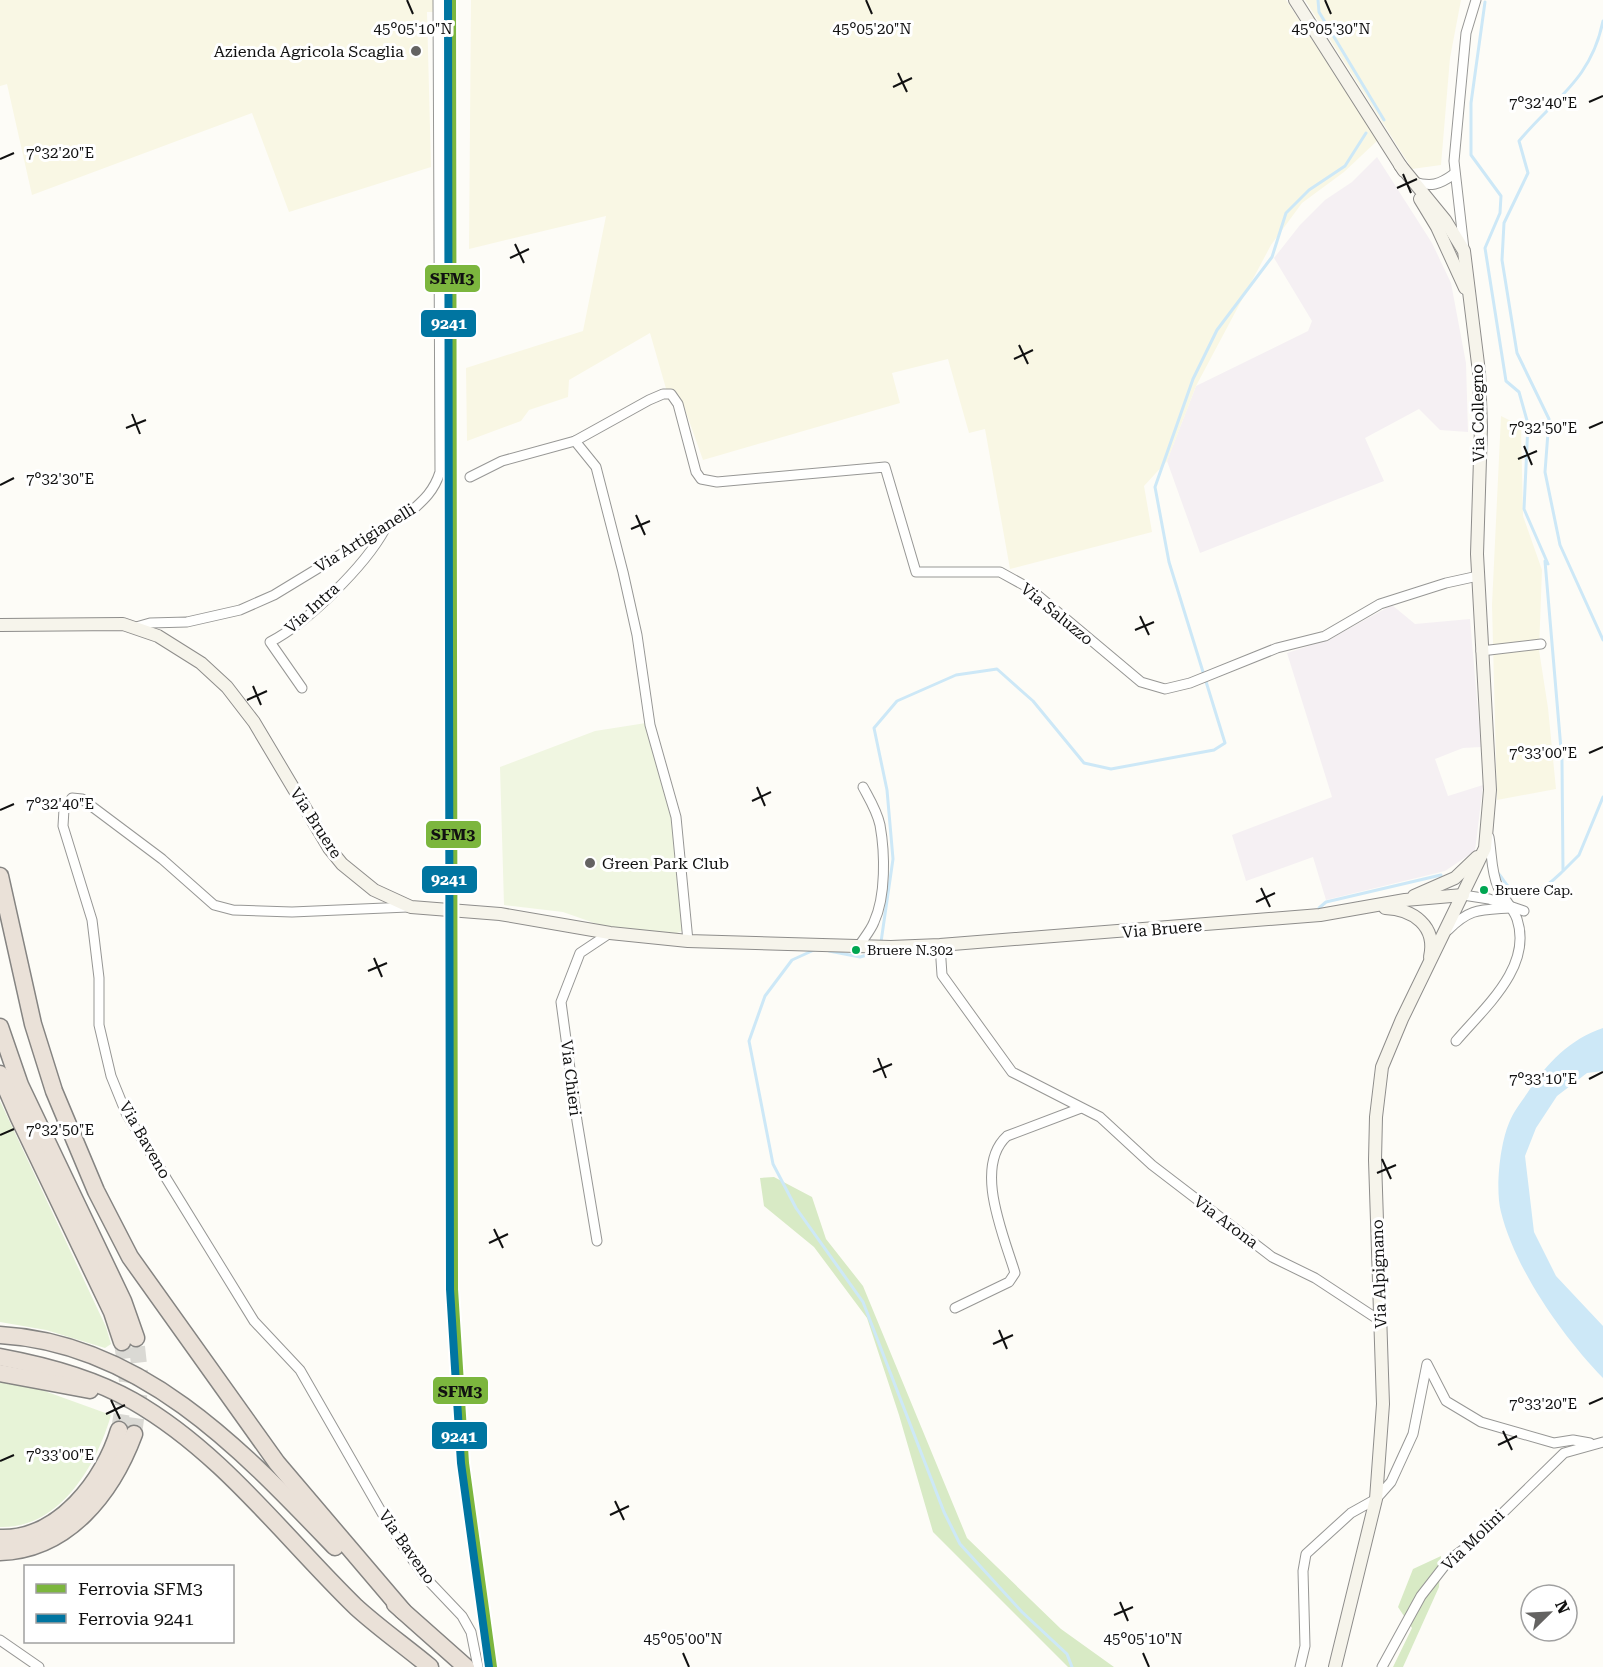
<svg xmlns="http://www.w3.org/2000/svg" width="1603" height="1667" font-family="'Roboto Serif',serif">
<style>
.industrial{fill:#f5f0f3}
.farmland{fill:#f9f7e4}
.green{fill:#e7f3d7}
.forest{fill:#d8eac5}
.pitch{fill:#f0f6e1}
.water{fill:#cde8f7}
.lines{fill:none;stroke-linecap:round;stroke-linejoin:round}
.stream{stroke:#cde8f7;stroke-width:3}
.highway-tunnel{stroke:#dad9d4;stroke-width:16;stroke-dasharray:16 8;stroke-linecap:butt}
.street-casing{stroke:#979795;stroke-width:11}
.secondary-casing{stroke:#8e8d8b;stroke-width:14}
.highway-casing{stroke:#858482;stroke-width:19}
.street{stroke:#fffffe;stroke-width:9}
.secondary{stroke:#f6f4eb;stroke-width:12}
.highway{stroke:#eae1d8;stroke-width:16}
.rail-1-casing{stroke:#fff;stroke-width:12}
.rail-2-casing{stroke:#fff;stroke-width:12}
.rail-1{stroke:#7cb63e;stroke-width:8}
.rail-2{stroke:#0075a1;stroke-width:8}
.ticks{fill:none;stroke:#111;stroke-width:2}
.poi-dot{fill:#646362;stroke:#fff;stroke-width:2}
.bus-dot{fill:#00a651;stroke:#fff;stroke-width:2}
.labels{text-anchor:middle;dominant-baseline:central;stroke-width:6;stroke-linejoin:round;paint-order:stroke}
.bus-label{font-size:14px;fill:#111;stroke:#fff;text-anchor:start}
.poi-label{font-size:16px;fill:#111;stroke:#fff;text-anchor:end}
.street-label{font-size:16px;fill:#111;stroke:#fff}
.ticks-label{font-size:15px;text-anchor:middle;fill:#111;stroke:#fff;stroke-width:6;stroke-linejoin:round;paint-order:stroke}
.line-badge{stroke:#fff;stroke-width:2}
.badge-label{font-size:16px;text-anchor:middle;font-weight:bold;fill:#fff}
.pale-badge-label{font-size:16px;text-anchor:middle;font-weight:bold;fill:#111}
</style>
<rect width="100%" height="100%" fill="#fdfcf7"/>
<g class="industrial">
<path d="M1377,157L1432,243L1451,283L1466,363L1468,432L1440,430L1419,409L1365,438L1384,481L1200,553L1167,461L1196,386L1308,331L1312,321L1274,258L1300,225L1325,200L1352,182Z"/>
<path d="M1392,605L1415,624L1470,619L1481,747L1463,748L1435,759L1448,796L1483,785L1475,851L1445,871L1326,900L1313,857L1246,881L1232,835L1332,797L1287,653L1330,639Z"/>
</g>
<g class="farmland">
<path d="M0,0H435L436,12H427L431,167L289,212L252,113L32,195L7,84L0,86Z"/>
<path d="M471,0H1286L1378,140L1344,172L1302,203L1271,245L1196,386L1167,461L1144,486L1152,532L1010,569L985,429L969,433L948,359L892,373L900,403L703,460L682,401L667,392L650,333L569,380L568,397L529,410L521,421L467,441L466,368L583,331L606,216L469,249Z"/>
<path d="M1305,0H1461L1450,58L1441,165L1412,169Z"/>
<path d="M1501,416L1521,426L1523,516L1542,570L1539,650L1548,708L1556,789L1497,800L1492,605Z"/>
</g>
<g class="green">
<path d="M0,1101L106,1327L111,1344L105,1348L46,1330L0,1322Z"/>
<path d="M0,1382L39,1389L111,1415C97,1464 60,1529 0,1527Z"/>
</g>
<g class="forest">
<path d="M774,1177L812,1197L826,1239L863,1286L967,1538L1061,1629L1114,1667H1068L933,1532L899,1415L867,1318L814,1247L764,1206L760,1178Z"/>
<path d="M1441,1556L1439,1587L1403,1667H1393L1412,1628L1398,1607L1413,1569Z"/>
</g>
<path class="pitch" d="M646,723L673,821L686,930L648,942L563,912L504,905L500,767L595,731Z"/>
<path class="water" d="M1603,1028V1071L1587,1073L1557,1096L1536,1128L1525,1156L1534,1232L1556,1276L1603,1326V1378C1563,1337 1515,1269 1501,1212C1495,1189 1500,1144 1509,1123C1513,1112 1522,1101 1528,1092C1547,1063 1570,1039 1603,1028Z"/>
<g class="lines">
<g class="stream">
<path d="M1318,0L1319,12L1384,120"/>
<path d="M1485,2L1471,103V155L1501,196L1500,213L1485,248L1506,381L1519,392L1528,424L1524,509L1548,564L1545,561L1562,761L1563,871C1548,885 1531,903 1510,888C1505,884 1502,877 1498,873"/>
<path d="M1603,21C1591,80 1555,98 1519,141L1528,173L1504,223L1502,260L1517,353L1549,419L1545,472L1560,545L1603,640"/>
<path d="M1564,870L1579,855L1603,797"/>
<path d="M1319,908L1326,902L1441,875"/>
<path d="M881,942L893,859L887,790L874,728L897,701L956,675L997,669L1033,701L1084,763L1111,769L1214,750L1225,743L1169,562L1155,487L1193,379L1217,330L1272,257L1286,213L1309,190L1345,166L1366,133"/>
<path d="M814,950L792,960L765,996L749,1041L773,1164L796,1208L863,1302L944,1512L960,1544L1022,1612L1067,1654L1072,1667"/>
<path d="M829,951L860,957L874,953"/>
</g>
<g class="highway-tunnel">
<path d="M119,1430L127,1381L122,1342"/>
<path d="M134,1434L141,1382L136,1338"/>
</g>
<defs>
<g id="street">
<path d="M1414,182C1431,187 1439,185 1454,174"/>
<path d="M1464,249L1454,161L1466,33L1476,0"/>
<path d="M575,441L596,467L623,572L637,635L650,725L676,817L688,941"/>
<path d="M470,477L502,461L575,441L649,400L663,394H671L678,404L696,472L701,479L717,482L885,467L916,572H1000L1029,588L1141,682L1165,689L1190,683L1277,648L1325,636L1380,604L1446,583L1478,576"/>
<path d="M136,627L150,623L187,622L240,610L274,595L409,513C424,500 434,491 440,472L438,0"/>
<path d="M1481,651L1541,644"/>
<path d="M302,688L270,642C307,623 365,566 385,529"/>
<path d="M1463,895L1489,899L1524,911"/>
<path d="M408,907L292,912L233,910L214,905L162,859L82,799L72,798L64,809L63,826L92,920L99,978V1025L111,1076L126,1113L254,1321L300,1370L390,1527L424,1576L462,1616L471,1632L478,1667"/>
<path d="M1448,930C1470,908 1480,910 1510,908"/>
<path d="M940,945L942,975L1012,1072L1100,1117L1152,1165L1272,1257L1315,1278L1382,1322"/>
<path d="M859,946C864,938 871,930 874,922C886,896 885,853 880,825C877,811 870,800 863,787"/>
<path d="M1456,1041C1484,1008 1533,967 1517,919C1513,908 1503,898 1498,887C1491,872 1492,854 1489,837"/>
<path d="M597,1241L577,1121L561,1002L580,953L610,933"/>
<path d="M955,1308L1009,1282L1015,1273C1004,1236 973,1167 1007,1136L1081,1108"/>
<path d="M1428,1366L1446,1401L1481,1422L1554,1443L1573,1440L1590,1443"/>
<path d="M0,1640L39,1667"/>
<path d="M1300,1667L1305,1646L1303,1571L1306,1554L1351,1513L1376,1499L1391,1482L1413,1434L1427,1364"/>
<path d="M1382,1667L1421,1596L1449,1560L1472,1543L1564,1453L1603,1442"/>
</g>
<g id="secondary">
<path d="M1295,0L1404,171"/>
<path d="M1420,199L1437,227L1465,288"/>
<path d="M0,625L123,624L158,636L201,663L227,687L254,722L329,848L342,864L374,890L411,907L500,914L610,933L688,941L891,947L940,945L1320,915L1405,900L1463,895"/>
<path d="M1414,896L1455,878L1477,857"/>
<path d="M1385,908C1413,909 1437,926 1430,957"/>
<path d="M1335,1667L1376,1499L1383,1404L1375,1160L1376,1117L1382,1067L1402,1019L1485,848L1490,790L1477,554L1481,427L1479,372L1464,251L1445,220L1400,165"/>
</g>
<g id="highway">
<path d="M0,876L33,1024L54,1091L96,1191L130,1257L277,1463L403,1611"/>
<path d="M0,1027L20,1085L123,1301L136,1338"/>
<path d="M0,1074L19,1118L112,1312L122,1342"/>
<path d="M0,1335C142,1343 243,1451 335,1547"/>
<path d="M0,1357C43,1365 95,1379 133,1401C222,1452 284,1537 356,1607C379,1628 406,1647 430,1667"/>
<path d="M0,1373L90,1390"/>
<path d="M0,1538C59,1540 104,1480 119,1430"/>
<path d="M0,1552C68,1550 112,1493 134,1434"/>
<path d="M395,1604L466,1667"/>
</g>
</defs>
<use href="#street" class="street-casing"/>
<use href="#secondary" class="secondary-casing"/>
<use href="#highway" class="highway-casing"/>
<use href="#street" class="street"/>
<use href="#secondary" class="secondary"/>
<use href="#highway" class="highway"/>
<defs>
<path id="rail-1" d="M452,0L454,1289L465,1463L493,1667"/>
<path id="rail-2" d="M448,0L450,1289L461,1463L489,1667"/>
</defs>
<use href="#rail-1" class="rail-1-casing"/>
<use href="#rail-2" class="rail-2-casing"/>
<use href="#rail-1" class="rail-1"/>
<use href="#rail-2" class="rail-2"/>
</g>
<path class="ticks" d="M407,0L413,14M866,0L872,14M1325,0L1331,14M898,73L907,92M893,87L912,78M1589,102L1603,96M0,159L14,153M1403,174L1411,193M1397,188L1417,179M515,244L524,263M510,258L529,249M1019,345L1028,364M1014,359L1033,350M132,414L140,434M126,428L146,420M1589,428L1603,422M1524,446L1532,465M1518,459L1537,451M0,485L14,478M636,515L645,535M631,529L650,521M1140,616L1149,635M1135,630L1154,622M253,686L261,705M247,700L267,691M1589,753L1603,747M757,787L765,806M752,801L771,792M0,810L14,804M1261,888L1270,907M1256,902L1275,893M374,958L382,977M368,971L387,963M878,1058L886,1078M873,1072L892,1064M1589,1079L1603,1072M0,1135L14,1129M1382,1159L1391,1179M1377,1173L1396,1165M494,1229L503,1248M489,1243L508,1234M999,1330L1007,1349M993,1344L1013,1335M111,1400L120,1419M1589,1404L1603,1398M106,1414L125,1405M1503,1431L1512,1450M1498,1445L1517,1436M0,1461L14,1455M615,1501L624,1520M610,1515L629,1506M1120,1602L1128,1621M1114,1615L1133,1607M683,1653L689,1667M1143,1653L1149,1667"/>
<g class="poi-dot">
<circle cx="416" cy="51" r="6"/>
<circle cx="590" cy="863" r="6"/>
</g>
<g class="bus-dot">
<circle cx="1484" cy="890" r="5"/>
<circle cx="856" cy="950" r="5"/>
</g>
<g class="labels">
<g class="bus-label">
<text x="1495" y="890">Bruere Cap.</text>
<text x="867" y="950">Bruere N.302</text>
</g>
<g class="poi-label">
<text x="404" y="51">Azienda Agricola Scaglia</text>
<text x="602" y="863" text-anchor="start">Green Park Club</text>
</g>
<g class="street-label">
<text transform="translate(1478 413) rotate(-91)">Via Collegno</text>
<text transform="translate(365 538) rotate(-32)">Via Artigianelli</text>
<text transform="translate(312 608) rotate(-42)">Via Intra</text>
<text transform="translate(1057 614) rotate(39)">Via Saluzzo</text>
<text transform="translate(316 823) rotate(57)">Via Bruere</text>
<text transform="translate(1162 929) rotate(-5)">Via Bruere</text>
<text transform="translate(571 1078) rotate(83)">Via Chieri</text>
<text transform="translate(145 1140) rotate(60)">Via Baveno</text>
<text transform="translate(1226 1222) rotate(37)">Via Arona</text>
<text transform="translate(1379 1274) rotate(-92)">Via Alpignano</text>
<text transform="translate(1473 1540) rotate(-44)">Via Molini</text>
<text transform="translate(407 1547) rotate(55)">Via Baveno</text>
</g>
</g>
<g class="ticks-label">
<text x="872" y="34">45°05'20"N</text>
<text x="1331" y="34">45°05'30"N</text>
<text x="413" y="34">45°05'10"N</text>
<text x="1543" y="108">7°32'40"E</text>
<text x="60" y="158">7°32'20"E</text>
<text x="1543" y="433">7°32'50"E</text>
<text x="60" y="484">7°32'30"E</text>
<text x="1543" y="758">7°33'00"E</text>
<text x="60" y="809">7°32'40"E</text>
<text x="1543" y="1084">7°33'10"E</text>
<text x="60" y="1135">7°32'50"E</text>
<text x="1543" y="1409">7°33'20"E</text>
<text x="60" y="1460">7°33'00"E</text>
<text x="683" y="1644">45°05'00"N</text>
<text x="1143" y="1644">45°05'10"N</text>
</g>
<g class="line-badge">
<rect x="424" y="264" width="57" height="29" rx="6" fill="#7cb63e"/>
<rect x="420" y="309" width="57" height="29" rx="6" fill="#0075a1"/>
<rect x="425" y="820" width="57" height="29" rx="6" fill="#7cb63e"/>
<rect x="421" y="865" width="57" height="29" rx="6" fill="#0075a1"/>
<rect x="432" y="1376" width="57" height="29" rx="6" fill="#7cb63e"/>
<rect x="431" y="1421" width="57" height="29" rx="6" fill="#0075a1"/>
</g>
<g class="badge-label">
<text x="449" y="329">9241</text>
<text x="449" y="885">9241</text>
<text x="459" y="1442">9241</text>
</g>
<g class="pale-badge-label">
<text x="452" y="284">SFM3</text>
<text x="453" y="840">SFM3</text>
<text x="460" y="1397">SFM3</text>
</g>
<rect x="24" y="1565" width="210" height="78" fill="#ffffff" stroke="#a0a0a0" stroke-width="1.5"/>
<rect x="36" y="1584" width="30" height="9" fill="#7cb63e" stroke="#a0a0a0" stroke-width="1.5"/>
<text x="78" y="1595" font-size="18" fill="#111111">Ferrovia SFM3</text>
<rect x="36" y="1614" width="30" height="9" fill="#0075a1" stroke="#a0a0a0" stroke-width="1.5"/>
<text x="78" y="1625" font-size="18" fill="#111111">Ferrovia 9241</text>
<g transform="translate(1549 1613) rotate(66)"><circle r="28" fill="#ffffff" stroke="#a0a0a0" stroke-width="1.5"/>
<path d="M0-4.5L10 22L0 15L-10 22Z" fill="#646362"/>
<text y="-9" font-size="16" font-weight="bold" text-anchor="middle" fill="#111111">N</text>
</g>
</svg>
